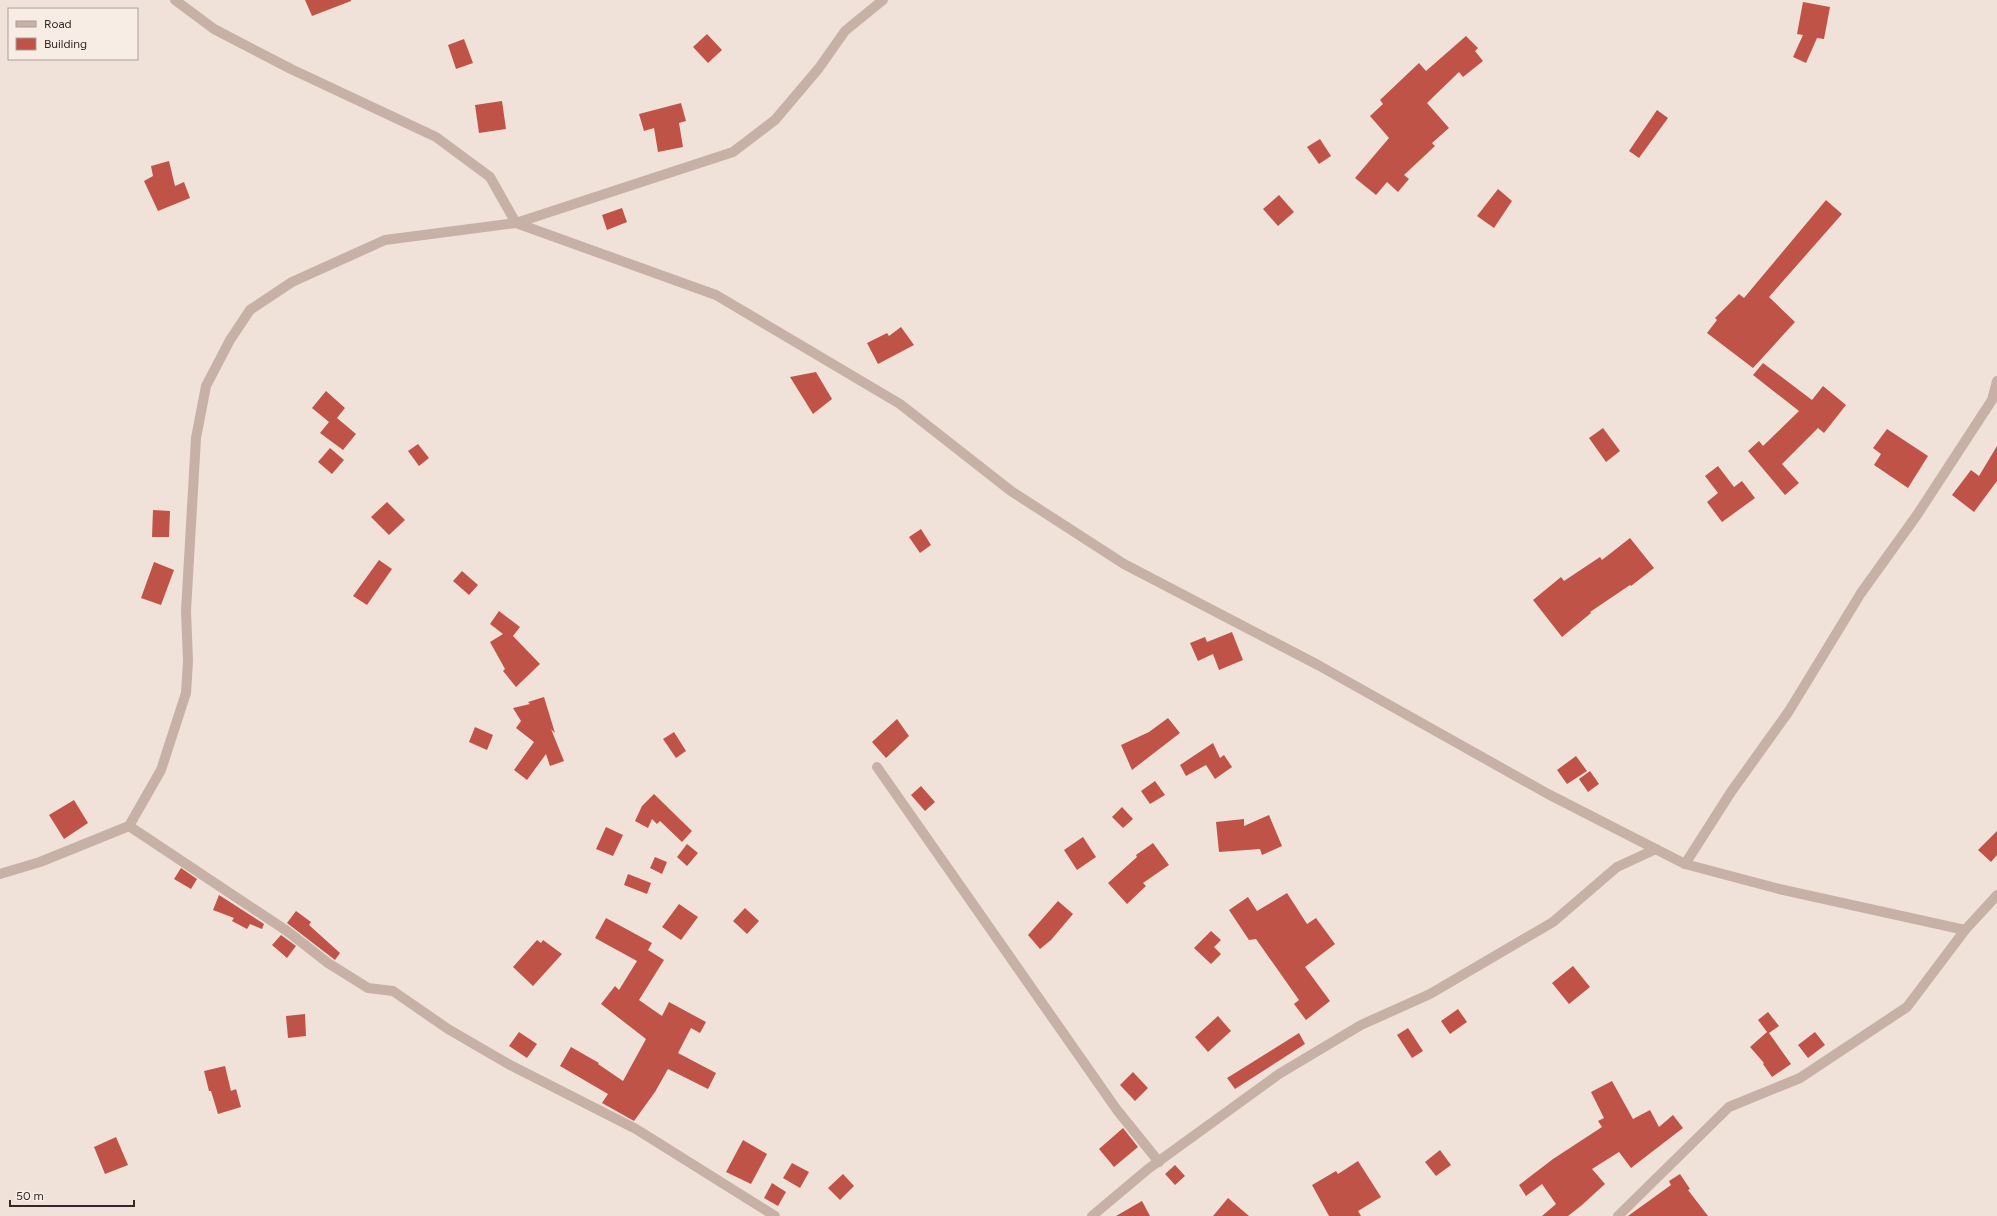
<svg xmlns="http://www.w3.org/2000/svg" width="1997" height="1216" font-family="Figtree,sans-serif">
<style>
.building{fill:#c05347}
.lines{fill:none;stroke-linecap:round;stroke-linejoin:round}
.minor{stroke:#c7b0a6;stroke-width:10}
</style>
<rect width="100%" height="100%" fill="#f0e2d9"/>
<g class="building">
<path d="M305,0H351V1L312,16Z"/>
<path d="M1803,2L1830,7L1824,39L1817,38L1806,63L1793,57L1803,35L1797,34Z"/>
<path d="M707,34L722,50L708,63L693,47Z"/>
<path d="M1466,36L1478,48L1475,51L1483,61L1463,77L1459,72L1427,103L1449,128L1432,143L1435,146L1404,175L1409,179L1398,192L1387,182L1376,195L1355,178L1389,138L1370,116L1383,104L1380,100L1419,63L1426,71Z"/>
<path d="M464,39L473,63L456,69L448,45Z"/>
<path d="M502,101L506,129L479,133L475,105Z"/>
<path d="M681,103L686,121L679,123L683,147L658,152L654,128L644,131L639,114Z"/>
<path d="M1657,110L1668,118L1639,158L1629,151Z"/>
<path d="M1320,139L1331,156L1319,164L1307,147Z"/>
<path d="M169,161L175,186L184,182L190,198L158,211L144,181L153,176L151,166Z"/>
<path d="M1498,189L1512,201L1494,228L1477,216Z"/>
<path d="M1279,195L1294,212L1278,226L1263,209Z"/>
<path d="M1826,200L1842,214L1769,297L1795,322L1753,368L1707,333L1717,320L1715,318L1739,294L1744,298Z"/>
<path d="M622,208L627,222L607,230L602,215Z"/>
<path d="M901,327L914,345L878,364L867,343L887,333L889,336Z"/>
<path d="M1763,363L1812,400L1823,386L1846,405L1824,433L1818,428L1782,464L1799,483L1785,495L1748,451L1759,441L1763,446L1799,411L1753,375Z"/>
<path d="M816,372L832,399L813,414L790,377Z"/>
<path d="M326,391L345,408L337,418L356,434L343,450L320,433L329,422L312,408Z"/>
<path d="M1603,428L1620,451L1606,462L1589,438Z"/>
<path d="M1887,429L1928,456L1908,488L1874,465L1881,454L1873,448Z"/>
<path d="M418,444L429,458L419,466L408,451Z"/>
<path d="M1997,446V481L1974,512L1952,495L1971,470L1979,476Z"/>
<path d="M330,448L344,460L332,474L318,462Z"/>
<path d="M1718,466L1734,487L1742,481L1755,498L1722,522L1707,502L1718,493L1705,476Z"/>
<path d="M387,502L405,520L389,535L371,517Z"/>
<path d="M153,510L170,511L169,537H152Z"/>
<path d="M921,529L931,545L920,553L909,537Z"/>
<path d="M1630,538L1654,568L1631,586L1630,585L1590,612L1591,613L1562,637L1533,600L1561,577L1564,581L1600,557L1602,560Z"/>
<path d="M379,560L392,569L367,605L353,596Z"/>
<path d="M154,562L174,570L161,605L141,598Z"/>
<path d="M462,571L478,585L469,595L453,581Z"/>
<path d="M499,611L520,627L513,636L540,664L516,687L503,671L505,669L490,642L503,634L490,624Z"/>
<path d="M1232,632L1243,660L1219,670L1213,654L1198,661L1190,643L1205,637L1207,642Z"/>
<path d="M544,697L555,733L551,729L564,761L550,766L546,754L527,780L514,770L534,742L516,728L521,721L513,708L530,704L528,702Z"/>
<path d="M1168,718L1180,733L1132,770L1121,745L1149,732Z"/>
<path d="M897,719L909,736L886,758L872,742Z"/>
<path d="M475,727L493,735L487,750L469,742Z"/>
<path d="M674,732L686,751L676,758L663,739Z"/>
<path d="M1213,743L1220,758L1224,755L1232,767L1215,779L1206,765L1186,776L1180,765Z"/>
<path d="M1576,756L1587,771L1567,784L1557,770Z"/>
<path d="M1590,771L1599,784L1588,792L1579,779Z"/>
<path d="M1155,781L1165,795L1150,804L1141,791Z"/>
<path d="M921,786L935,802L925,811L911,795Z"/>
<path d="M654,794L692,831L682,842L660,821L657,824L652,819L648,828L635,821L642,806Z"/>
<path d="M74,800L88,823L64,839L49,815Z"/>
<path d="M1122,807L1133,819L1123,828L1112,817Z"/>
<path d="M1269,815L1282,846L1262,855L1260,849L1219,852L1216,822L1244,819V826Z"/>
<path d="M606,827L623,835L613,856L596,849Z"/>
<path d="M1997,831V855L1991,862L1978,850Z"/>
<path d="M1083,837L1096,857L1077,870L1064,850Z"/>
<path d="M1153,843L1169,865L1143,883L1146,886L1127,904L1108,883L1137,857L1136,855Z"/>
<path d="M687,844L698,853L687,866L677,857Z"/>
<path d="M655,857L667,862L662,874L650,868Z"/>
<path d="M181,868L197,879L191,889L174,879Z"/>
<path d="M628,874L651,883L647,894L624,885Z"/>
<path d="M1287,893L1307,924L1316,918L1335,944L1305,967L1330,1001L1306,1020L1294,1004L1299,1000L1256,939L1249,940L1229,910L1248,897L1257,911Z"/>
<path d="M219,895L264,924L262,929L250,924L247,929L232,921L234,918L213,910Z"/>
<path d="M1058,901L1073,914L1051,940L1040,949L1028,935Z"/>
<path d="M679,904L698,917L681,940L662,927Z"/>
<path d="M745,908L759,921L747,934L733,921Z"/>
<path d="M296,911L311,922L309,925L340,953L335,960L287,923Z"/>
<path d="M606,918L652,943L648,950L664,960L639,1000L662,1016L669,1002L706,1022L700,1033L691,1028L678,1053L716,1073L708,1089L668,1069L655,1092L634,1121L602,1103L608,1094L560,1066L571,1047L599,1063L598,1064L623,1081L646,1039L601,1004L615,986L619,990L637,961L595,938Z"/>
<path d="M1211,931L1221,940L1214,947L1221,954L1211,964L1194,948Z"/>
<path d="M281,935L296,946L287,958L272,945Z"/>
<path d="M537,940L541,943L543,940L562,954L533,986L513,967Z"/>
<path d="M1573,966L1590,987L1569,1004L1552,983Z"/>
<path d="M1458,1009L1467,1022L1450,1034L1441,1021Z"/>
<path d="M1768,1012L1779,1026L1769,1033L1791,1064L1772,1077L1763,1064L1764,1063L1750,1047L1767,1032L1758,1020Z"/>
<path d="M305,1014L306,1036L288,1038L286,1016Z"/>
<path d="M1218,1016L1231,1031L1208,1052L1195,1037Z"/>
<path d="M1408,1028L1423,1051L1412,1058L1397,1035Z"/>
<path d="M519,1032L537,1044L527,1058L509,1046Z"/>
<path d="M1815,1032L1825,1045L1808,1058L1798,1045Z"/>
<path d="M1299,1033L1305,1044L1235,1089L1227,1078Z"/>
<path d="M225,1066L231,1091L236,1089L241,1107L218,1114L211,1091H209L204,1071Z"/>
<path d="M1133,1072L1148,1088L1135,1101L1120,1085Z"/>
<path d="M1612,1081L1633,1119L1650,1110L1659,1127L1673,1115L1683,1128L1631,1168L1619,1152L1592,1169L1605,1184L1582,1205L1568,1216H1542L1556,1204L1542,1184L1526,1196L1519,1185L1553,1159L1602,1127L1598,1121L1604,1118L1591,1092Z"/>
<path d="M1123,1128L1138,1147L1114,1167L1099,1149Z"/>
<path d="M116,1137L128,1165L105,1174L94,1147Z"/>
<path d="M743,1140L767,1154L751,1184L726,1172Z"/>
<path d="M1440,1150L1451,1165L1436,1176L1425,1162Z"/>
<path d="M1358,1161L1381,1197L1358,1211L1361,1216H1329L1312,1185L1336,1171L1338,1174Z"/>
<path d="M792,1163L809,1172L800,1188L783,1178Z"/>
<path d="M1175,1165L1185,1176L1175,1185L1165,1174Z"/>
<path d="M843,1174L854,1186L840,1200L828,1188Z"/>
<path d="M1680,1174L1690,1189L1688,1190L1708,1216H1628L1671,1185L1669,1181Z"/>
<path d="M772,1183L786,1192L778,1206L764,1198Z"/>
<path d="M1228,1198L1249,1216H1213Z"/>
<path d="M1142,1201L1150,1216H1116Z"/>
</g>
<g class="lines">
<g class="minor">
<path d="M175,0L214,29L291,69L436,137L490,177L516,223L716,295L900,404L1011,491L1124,564L1318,665L1548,794L1685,864L1779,889L1965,930"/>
<path d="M877,767L1117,1110L1159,1162"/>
<path d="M129,826L287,931L328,963L368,988L393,991L448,1029L510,1065L636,1129L775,1216"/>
<path d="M1685,864L1731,792L1789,711L1861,593L1917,515L1992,400L1997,381"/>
<path d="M0,874L40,862L129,826L161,770L186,693L188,661L186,611L196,438L206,386L230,340L250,310L292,282L385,240L516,223L733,152L775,120L819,68L845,31L883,0"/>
<path d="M1092,1216L1148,1169L1279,1074L1361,1025L1430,994L1553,922L1617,867L1656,849"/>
<path d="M1618,1216L1729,1107L1800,1078L1907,1007L1965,930L1997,895"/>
</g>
</g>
<rect x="8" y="8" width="130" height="52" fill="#f8ede5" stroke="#a99f99"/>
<rect x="16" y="21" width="20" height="6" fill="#c7b0a6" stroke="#a99f99"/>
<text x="44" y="28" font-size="12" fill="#332926">Road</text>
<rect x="16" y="38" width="20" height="12" fill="#c05347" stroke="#a99f99"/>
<text x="44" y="48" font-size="12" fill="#332926">Building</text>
<path d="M10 1200v6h124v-6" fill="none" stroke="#332926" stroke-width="2"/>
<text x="16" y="1200" font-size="12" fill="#332926" stroke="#f8ede5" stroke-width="3" paint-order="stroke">50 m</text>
</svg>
